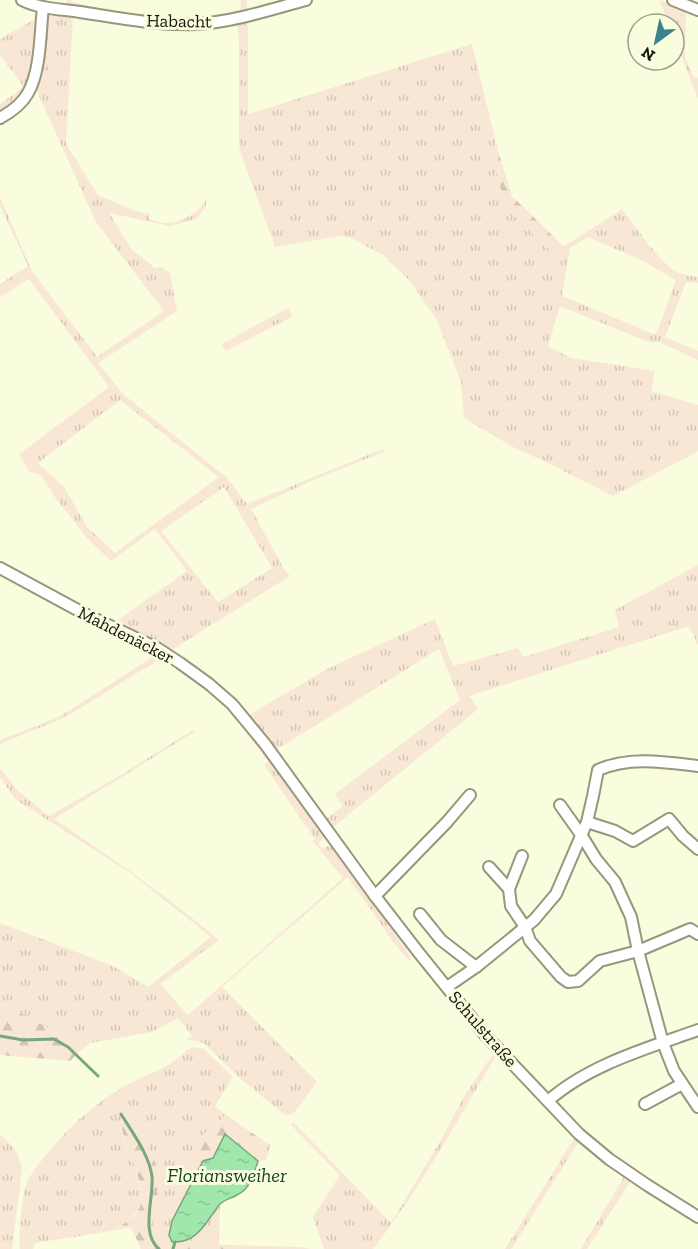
<svg xmlns="http://www.w3.org/2000/svg" width="698" height="1249" font-family="'Zilla Slab',serif">
<style>
.grass{fill:url(#grass-tufts);fill-rule:evenodd}
.forest{fill:url(#forest-firs)}
.water{fill:url(#water-ripples);stroke:#76a87c;stroke-width:1.5}
.lines{fill:none;stroke-linecap:round;stroke-linejoin:round}
.stream{stroke:#76a87c;stroke-width:3}
.minor-casing{stroke:#96977c;stroke-width:14}
.minor{stroke:#fff;stroke-width:10}
.labels{text-anchor:middle;dominant-baseline:central;stroke-width:6;stroke-linejoin:round;paint-order:stroke}
.street-label{font-size:18px;fill:#15150b;stroke:#fafcde}
.water-label{font-size:20px;font-style:italic;fill:#134621;stroke:#fafcde}
</style>
<defs>
<pattern id="grass-tufts" width="24" height="20" patternUnits="userSpaceOnUse" patternTransform="scale(1.5)"><rect width="24" height="20" fill="#f8e7d4"/><path d="M3 7l-1-3M5 7V3M7 7l1-3M15 17l-1-3M17 17v-4M19 17l1-3" fill="none" stroke="#d4c5b5"/></pattern>
<pattern id="forest-firs" width="22" height="20" patternUnits="userSpaceOnUse" patternTransform="scale(1.5)"><rect width="22" height="20" fill="#f8e7d4"/><path d="M5 1l3.5 6h-7zM16 11l3.5 6h-7z" fill="#d4c5b5"/></pattern>
<pattern id="water-ripples" width="26" height="14" patternUnits="userSpaceOnUse" patternTransform="scale(1.5)"><rect width="26" height="14" fill="#a0e7ac"/><path d="M2 4q2-2 4 0t4 0M15 11q2-2 4 0t4 0" fill="none" stroke="#89c593"/></pattern>
</defs>
<rect width="100%" height="100%" fill="#fafcde"/>
<g class="grass">
<path d="M66,0H72V2L116,12L199,19L240,10L241,0H247V13L193,21L156,18L68,6Z"/>
<path d="M659,0L686,10L685,57L693,76L698,78V99L674,37V24H669Z"/>
<path d="M48,14L73,16L66,144L98,195L138,212L150,214L149,220C155,221 163,224 169,223C183,222 199,212 206,200V207L196,219L170,226L109,213L132,250L155,268L162,267L170,273L177,311L98,363L123,394L226,477L247,504L383,449L386,451L313,480L251,509L284,569L290,576L170,651L114,623L187,571L155,529L111,561L87,538L54,496L41,475L29,471L19,454L109,387L29,279L0,297V284L28,266L0,206V197L32,271L97,357L164,311L96,222L35,87L44,23ZM120,400L219,477L115,553L87,527L64,487L38,463ZM224,487L272,568L218,602L161,531Z"/>
<path d="M39,17L36,59L25,95L0,116V104L24,87L0,55V39Z"/>
<path d="M248,22V114L472,44L498,151L491,152L502,193L561,250V244L565,246L622,209C635,225 661,266 679,273C685,275 692,276 698,277V283L686,282L665,337L698,351V360L659,342H648L560,306L548,346L571,358L655,371L651,391L698,405V451L613,496L542,460L518,450L464,418L461,382L437,320L409,280L383,255L349,237L341,236L274,247L273,241L240,151L239,142V39L237,24ZM588,237L641,260L676,280L656,335L562,296L570,248Z"/>
<path d="M288,308L293,316L226,351L222,344Z"/>
<path d="M698,565V645L689,626L469,696L478,709L331,829L325,822L326,819L343,806L335,794L460,700L439,649L276,750L249,715L329,668L435,619L453,666L518,648L524,657L619,627L615,610Z"/>
<path d="M156,655L163,657L66,717L0,744V740L59,717Z"/>
<path d="M230,709L235,713L325,837L318,843L322,849L331,845L411,957L409,961L394,943L348,877L222,987L317,1082L293,1114L285,1115L236,1075L205,1044L199,1041L186,1040L192,1036L178,1018L152,1032L90,1043L81,1050L28,1015L0,1011V923L113,966L148,987L211,937L132,874L15,799L0,777V768L18,791L49,816L121,775L193,730L194,732L54,819C111,857 167,896 219,940L160,984L188,1015L343,878L313,841L315,839L264,765L268,762Z"/>
<path d="M193,1047L204,1049L233,1077L215,1106L226,1115L198,1139L193,1146L213,1158L202,1161L173,1221L172,1242L181,1243L212,1216L220,1204L219,1244L192,1241L180,1247L153,1233V1223L160,1207L157,1192L162,1178L121,1125L122,1133L134,1164L142,1194L140,1208L125,1224L111,1231L35,1243L33,1249H20C19,1234 21,1204 25,1189C28,1176 38,1165 47,1154C72,1122 103,1096 142,1077C149,1074 156,1072 163,1068C174,1063 182,1053 193,1047Z"/>
<path d="M493,1054L496,1056C457,1121 420,1189 373,1249H324L313,1217L340,1175L291,1125L293,1122L391,1223L439,1143L466,1093Z"/>
<path d="M0,1134C12,1145 20,1154 22,1170L12,1249H0Z"/>
<path d="M575,1137L579,1141L512,1248L511,1249H505Z"/>
<path d="M624,1177L630,1182L587,1249H581Z"/>
<path d="M228,1245L300,1247L311,1249H228Z"/>
</g>
<g class="forest">
<path d="M498,151L512,196L561,244L562,250L553,253L501,203L502,193L491,152Z"/>
<path d="M0,1011L28,1015L81,1050L70,1061L0,1055Z"/>
<path d="M226,1115L270,1145L266,1160L258,1161L225,1134L213,1158L193,1146L198,1139Z"/>
<path d="M131,1117L136,1120L162,1178L157,1192L160,1207L153,1223V1233L180,1247L192,1241L228,1245V1249H141L131,1227L111,1231C121,1226 136,1218 140,1207C148,1187 124,1146 121,1124Z"/>
</g>
<path class="water" d="M225,1134L258,1161C254,1174 250,1189 237,1195C232,1198 224,1200 220,1204C217,1207 215,1212 212,1215C201,1231 192,1243 172,1242L169,1235L172,1221L203,1161L213,1158Z"/>
<g class="lines">
<g class="stream">
<path d="M0,1036L23,1040L54,1039L68,1047L98,1076"/>
<path d="M121,1114C132,1132 150,1156 152,1177C154,1198 140,1233 159,1249"/>
<path d="M173,1249L175,1242"/>
</g>
<defs>
<g id="minor">
<path d="M22,0C40,9 60,9 80,12C119,18 159,26 198,24C233,22 272,9 306,0"/>
<path d="M673,0L698,10"/>
<path d="M0,118C11,112 22,104 28,93C41,70 40,33 43,7"/>
<path d="M0,568L85,614L157,648L180,663L209,684L232,704L265,744L375,896L419,953L486,1036L579,1134L609,1159L647,1185L698,1217"/>
<path d="M560,805L582,836L596,859L615,882L631,917L638,951L663,1043L674,1071L698,1107"/>
<path d="M587,822L615,831L633,841L669,819L683,836L698,849"/>
<path d="M489,867L509,889L511,906L525,927L530,941L561,977L568,982L578,981L600,961L638,951L690,929L698,934"/>
<path d="M509,889L522,856"/>
<path d="M375,896L447,822L470,795"/>
<path d="M420,914L441,940L476,967"/>
<path d="M447,987L476,967L534,920L556,894L587,822L593,796L598,770C630,756 664,762 698,766"/>
<path d="M548,1101C588,1065 648,1048 698,1030"/>
<path d="M645,1104L682,1084"/>
</g>
</defs>
<use href="#minor" class="minor-casing"/>
<use href="#minor" class="minor"/>
</g>
<g class="labels">
<g class="street-label">
<text transform="translate(179 21) rotate(1)">Habacht</text>
<text transform="translate(126 635) rotate(27)">Mahdenäcker</text>
<text transform="translate(483 1029) rotate(49)">Schulstraße</text>
</g>
<g class="water-label">
<text x="227" y="1175">Floriansweiher</text>
</g>
</g>
<g transform="translate(656 42) rotate(213)"><circle r="28" fill="#fafcde" stroke="#9ea08a" stroke-width="1.5"/>
<path d="M0-4.5L10 22L0 15L-10 22Z" fill="#3b828c"/>
<text y="-9" font-size="16" font-weight="bold" text-anchor="middle" fill="#15150b">N</text>
</g>
</svg>
